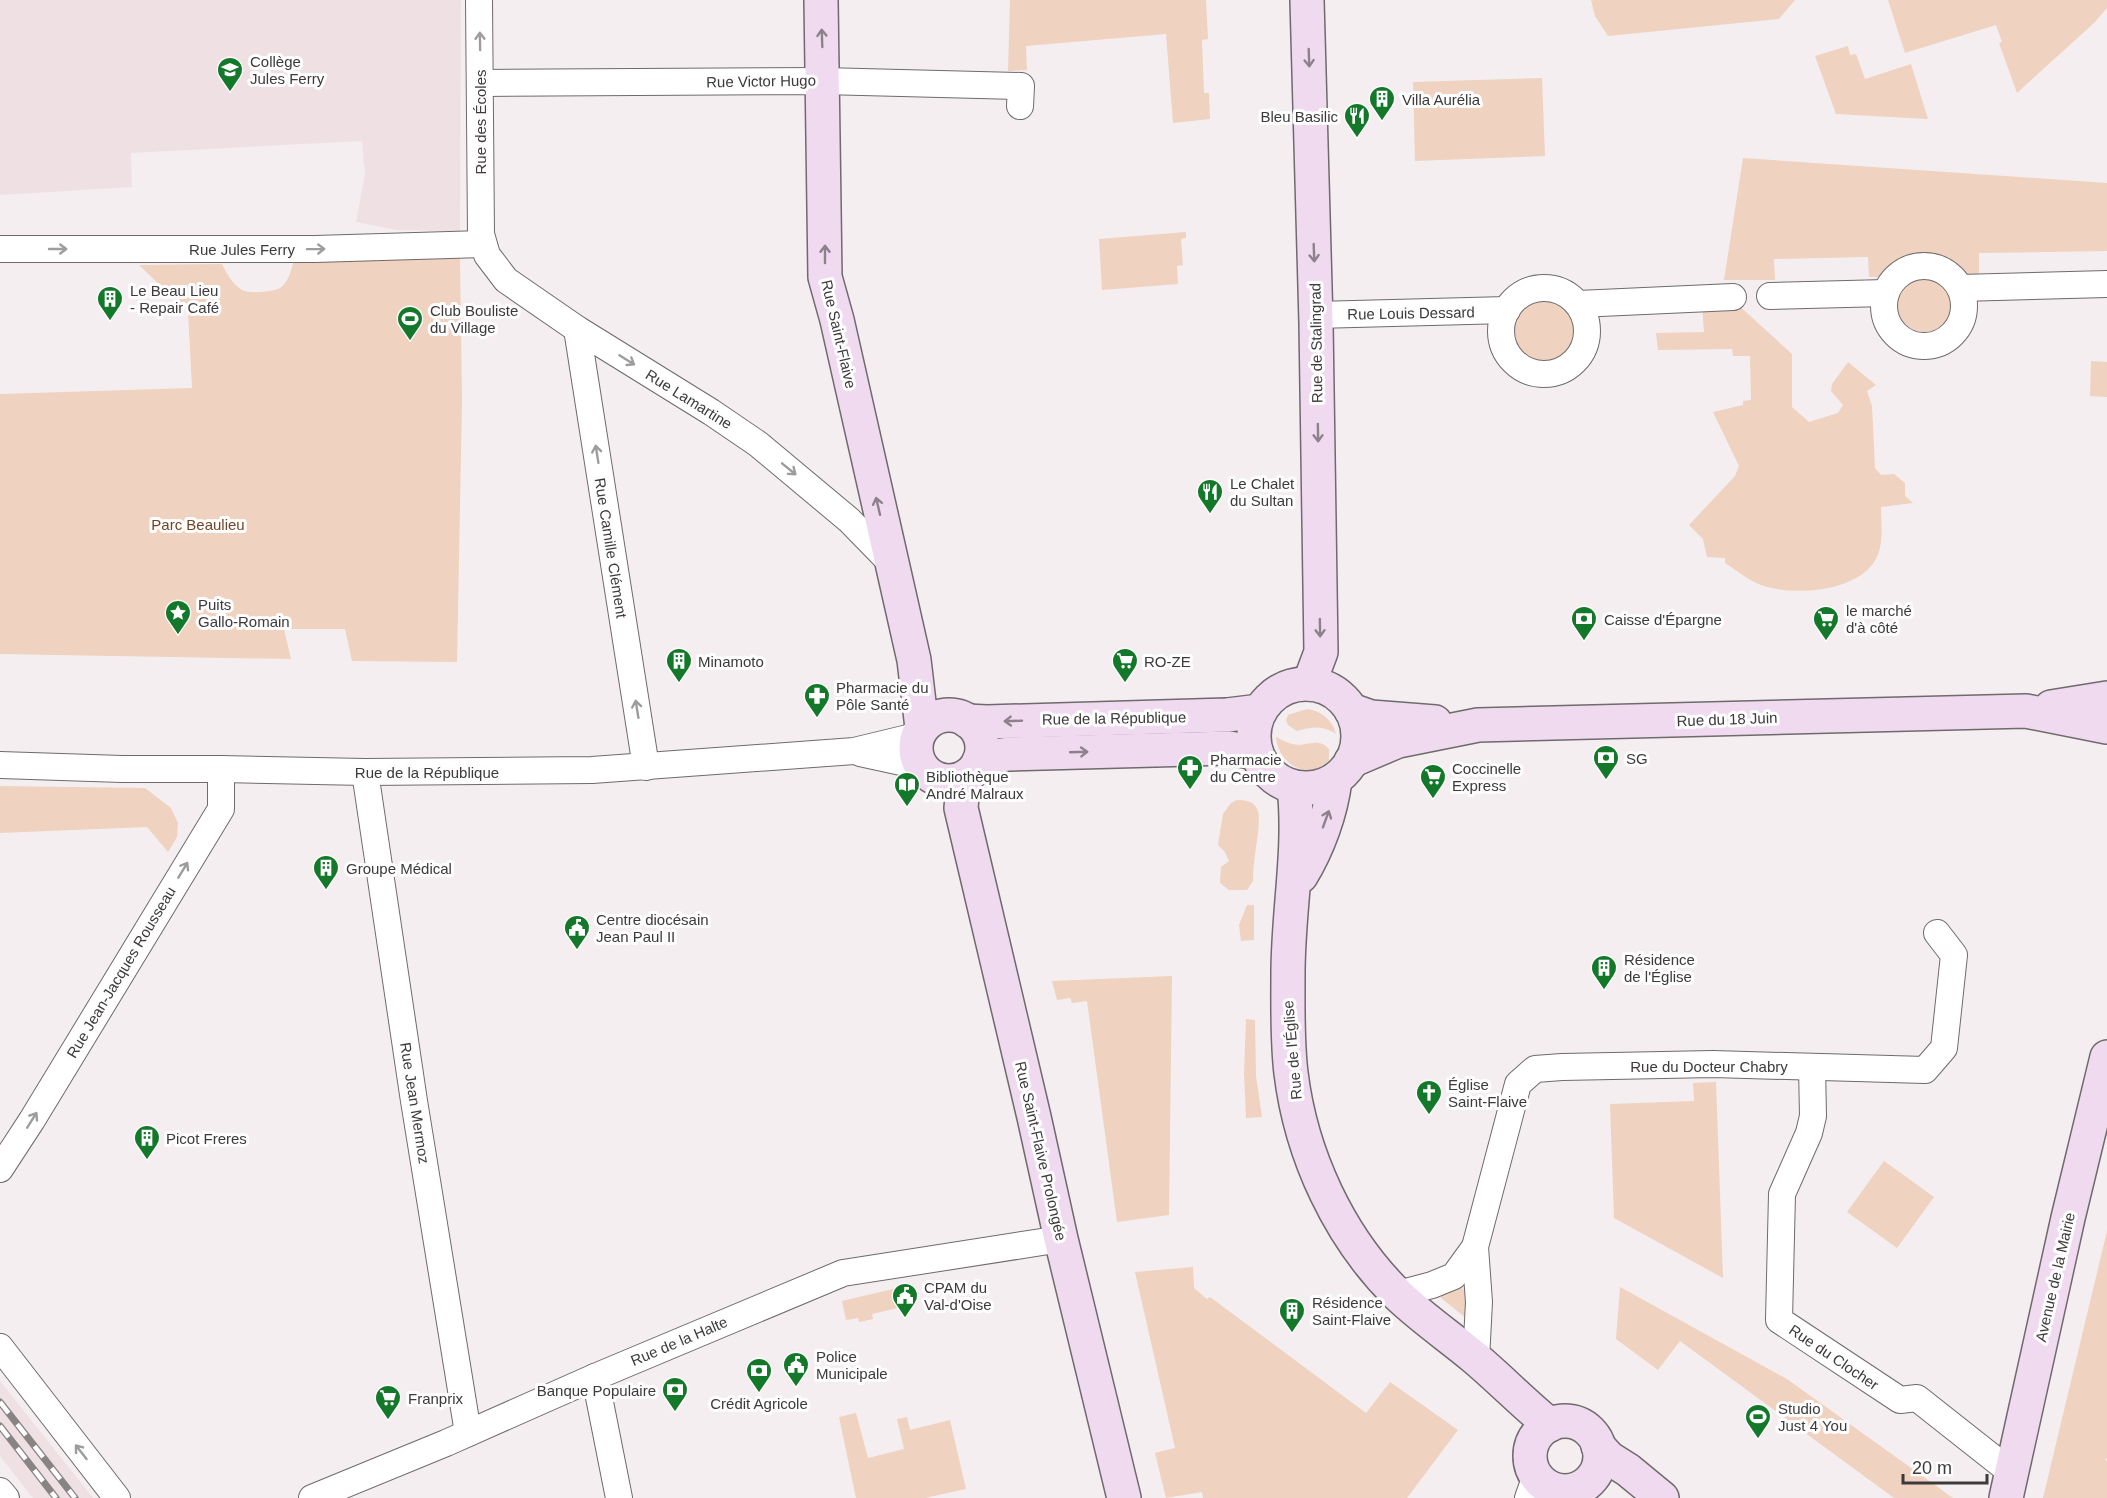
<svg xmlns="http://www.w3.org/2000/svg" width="2107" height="1498" font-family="Helvetica,sans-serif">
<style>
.built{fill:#efe0e4}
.green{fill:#efd2bf}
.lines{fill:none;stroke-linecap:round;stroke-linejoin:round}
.street-casing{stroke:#6f6a6b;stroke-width:28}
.secondary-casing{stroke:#6f6a6b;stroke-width:36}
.street{stroke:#fff;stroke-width:26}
.secondary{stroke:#f0daf0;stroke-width:33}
.rail-casing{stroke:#888486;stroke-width:7}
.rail{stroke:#fefdfd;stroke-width:4.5;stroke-dasharray:14;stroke-linecap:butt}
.oneway{stroke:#8d828c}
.oneway2{stroke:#9e9c9d}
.labels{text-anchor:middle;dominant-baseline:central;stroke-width:6;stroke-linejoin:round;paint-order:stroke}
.poi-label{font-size:15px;fill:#3c3a3b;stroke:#fefdfd;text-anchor:start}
.street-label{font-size:15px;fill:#3c3a3b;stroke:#fefdfd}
.park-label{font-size:15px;fill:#704627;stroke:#fefdfd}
</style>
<rect width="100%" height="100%" fill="#f4eef0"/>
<g class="built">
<path d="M0,0H461L460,231L397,230L356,222L365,174L362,141L131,153L132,187L0,195Z"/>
<path d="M0,1381L93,1498H33L0,1456Z"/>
</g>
<g class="green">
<path d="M1010,0H1206L1208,39L1202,40L1204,93H1209L1210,119L1173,123L1166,34L1026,46L1027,70L1008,71Z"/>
<path d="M1591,0H1795L1779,19L1608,36L1595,16Z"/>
<path d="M1888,0H2107V8L2094,23L2017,93L1999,43L2002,42L1996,25L1905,53Z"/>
<path d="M1848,46L1850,55L1856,54L1865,79L1911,64L1928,119L1836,114L1815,56Z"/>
<path d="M1542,78L1545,156L1415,161L1413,82Z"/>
<path d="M1743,158L2107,183V251L1979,253V274L1960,275C1937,252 1906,249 1885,277H1869L1868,257L1774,259L1775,280H1724Z"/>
<path d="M1186,232V238L1181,239L1183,265L1177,266L1178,284L1102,290L1099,239Z"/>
<path d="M460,258L462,401L457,662L352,661L345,629H284L291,659L0,654V394L192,388L188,312L139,265L222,264C227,274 232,284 242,290C249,294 273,292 280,288C288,283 291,271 293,263Z"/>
<circle cx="1924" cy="304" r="28"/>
<circle cx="1545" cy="332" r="33"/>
<path d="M1735,302L1792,354V407L1809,422L1838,413L1843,405L1831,391L1832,384L1848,362L1876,385L1867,391L1872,406L1875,468L1881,475L1894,474L1905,483V496L1913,503L1881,507C1881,520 1883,535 1880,548C1871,591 1798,597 1764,586C1749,581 1738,571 1725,563V558L1707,557L1703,539L1689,525L1735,476L1739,466L1713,412L1743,405V401L1751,400L1750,356H1733L1732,349L1658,350L1656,333L1704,332L1702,305Z"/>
<path d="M2091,361L2107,362V397L2090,396Z"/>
<path d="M1307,709C1321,711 1333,720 1336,734C1322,725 1312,727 1297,731L1288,725L1286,720L1288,715Z"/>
<path d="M1276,737C1284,741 1291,745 1300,745C1312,744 1319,739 1329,749V760C1308,782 1278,764 1276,737Z"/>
<path d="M0,786L145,788L171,808L178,823L177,837L168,852L147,827L0,833Z"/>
<path d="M1237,800C1261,800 1260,813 1258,833C1256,848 1253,865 1253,881L1247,890H1229L1220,883L1221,867L1229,861L1225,852L1218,845L1223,814L1231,803Z"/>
<path d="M1247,905H1254V940L1241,941L1239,925Z"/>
<path d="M1172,976L1169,1215L1117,1222L1087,1001L1072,1003L1070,998L1057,1000L1052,981Z"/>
<path d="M1246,1019L1255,1020L1256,1076L1262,1117L1246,1118L1244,1073Z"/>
<path d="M1716,1082L1723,1278L1614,1218L1610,1104L1694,1101L1693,1083Z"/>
<path d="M1884,1161L1934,1197L1897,1248L1847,1212Z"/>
<path d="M2107,1231V1458L2105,1460L2107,1461V1498H2043Z"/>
<path d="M1193,1267L1194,1288L1207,1299L1210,1297L1366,1413L1390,1382L1458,1430L1407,1498H1203L1202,1492L1166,1498L1155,1453L1175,1448L1135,1272Z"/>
<path d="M1459,1286L1466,1291V1318L1441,1298L1442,1293Z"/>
<path d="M1620,1287L1787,1379L1953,1498H1894L1680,1341L1658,1370L1616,1339Z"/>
<path d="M893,1289L898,1308L872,1314L873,1319L859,1322L858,1318L846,1320L842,1301Z"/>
<path d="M856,1413L868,1458L904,1449L897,1419L907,1417L910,1430L950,1420L966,1489L925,1498H856L839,1417Z"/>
</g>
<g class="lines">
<defs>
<g id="street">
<path d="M479,0L481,234L487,255L506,280L577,329L711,412L758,444L849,520L891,563"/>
<path d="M481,83L823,81L1021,86L1020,106"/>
<path d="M0,249H315L483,244"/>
<circle cx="1924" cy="306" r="40"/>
<path d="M1960,288L2107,284"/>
<circle cx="1544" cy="331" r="43"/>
<path d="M1770,296L1886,293"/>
<path d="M1578,304L1733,297"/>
<path d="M1316,315L1507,310"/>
<path d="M577,329L646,767"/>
<path d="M860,753L906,763L924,770"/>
<path d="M0,765L122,769H221L365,772L592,770L854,751L908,738L919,732"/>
<path d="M365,772L414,1101L468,1433"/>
<path d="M1812,1067L1813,1116L1809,1133L1782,1194L1779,1320L1900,1400L1917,1398L2012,1473"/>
<path d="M0,1169L32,1120L221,809V769"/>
<path d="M1398,1294L1432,1285L1454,1276L1475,1247"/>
<path d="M0,1347L117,1498"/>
<path d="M1476,1359L1479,1302L1475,1247L1518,1084L1535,1069L1562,1067L1713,1064L1925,1070L1944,1048L1954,955L1937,933"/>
<path d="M595,1377L619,1498"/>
<path d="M0,1491L6,1498"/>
<path d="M312,1498L446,1443L595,1377L843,1273L1061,1239"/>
<path d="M1528,1498L1533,1484V1470"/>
<path d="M1557,1498L1570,1491"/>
</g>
<g id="secondary">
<path d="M821,0L825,277L837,320L914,660L922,728"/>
<path d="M1307,0L1316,323L1321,652L1309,684"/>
<circle cx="1306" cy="736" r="52"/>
<path d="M2051,707L2107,698"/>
<path d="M1351,710L1371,717L1435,722"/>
<circle cx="949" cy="748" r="33"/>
<path d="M967,721L987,722L1227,715L1260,711"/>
<path d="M979,761L995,756L1009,754L1229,748L1256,753"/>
<path d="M1351,761L1398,741L1478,725L2026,711L2107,727"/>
<path d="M968,775L963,786L961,808L1034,1117L1061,1239L1124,1498"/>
<path d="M1294,787C1301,849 1288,911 1288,973C1288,1006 1287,1040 1291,1073C1301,1155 1339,1237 1398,1295C1422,1318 1450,1337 1475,1358C1501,1380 1524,1404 1550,1425"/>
<path d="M1301,876C1318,848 1331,813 1335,780"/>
<circle cx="1565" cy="1456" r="35"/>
<path d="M1598,1446L1609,1458L1628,1470L1662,1498"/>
<path d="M2006,1498L2068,1218L2107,1057"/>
</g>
</defs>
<use href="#street" class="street-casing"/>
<use href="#secondary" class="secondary-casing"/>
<use href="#street" class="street"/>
<use href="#secondary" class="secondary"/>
<defs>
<g id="rail">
<path d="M0,1402L75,1498"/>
<path d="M0,1426L56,1498"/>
</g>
</defs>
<use href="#rail" class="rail-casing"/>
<use href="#rail" class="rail"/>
</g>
<defs><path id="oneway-shaft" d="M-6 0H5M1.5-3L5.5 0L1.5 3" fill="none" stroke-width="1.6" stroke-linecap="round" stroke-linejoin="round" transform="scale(1.5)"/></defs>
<g class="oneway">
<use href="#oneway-shaft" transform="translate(822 38) rotate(-92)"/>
<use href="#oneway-shaft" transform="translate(1309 58) rotate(88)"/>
<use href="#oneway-shaft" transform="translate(1314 253) rotate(88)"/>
<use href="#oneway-shaft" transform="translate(825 254) rotate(-90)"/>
<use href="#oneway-shaft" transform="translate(1318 433) rotate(89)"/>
<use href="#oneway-shaft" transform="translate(878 506) rotate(-103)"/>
<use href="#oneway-shaft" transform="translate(1320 628) rotate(89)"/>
<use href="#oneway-shaft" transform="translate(1013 721) rotate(178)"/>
<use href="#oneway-shaft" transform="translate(1079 752) rotate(-2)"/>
<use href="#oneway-shaft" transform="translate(1326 819) rotate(-70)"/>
</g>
<g class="oneway2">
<use href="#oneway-shaft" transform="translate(480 41) rotate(-91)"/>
<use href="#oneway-shaft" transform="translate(58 249)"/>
<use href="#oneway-shaft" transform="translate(316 249) rotate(-1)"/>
<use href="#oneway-shaft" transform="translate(627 360) rotate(32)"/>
<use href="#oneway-shaft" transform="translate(597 454) rotate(-99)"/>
<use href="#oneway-shaft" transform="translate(789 469) rotate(39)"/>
<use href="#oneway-shaft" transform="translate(637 709) rotate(-99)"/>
<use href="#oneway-shaft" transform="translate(183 870) rotate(-59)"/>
<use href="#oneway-shaft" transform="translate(32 1120) rotate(-58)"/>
<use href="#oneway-shaft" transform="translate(81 1452) rotate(-128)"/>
</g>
<defs>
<symbol id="school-pin" viewBox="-11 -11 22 30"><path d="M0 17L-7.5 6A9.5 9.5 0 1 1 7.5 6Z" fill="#14782a" stroke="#fefdfd"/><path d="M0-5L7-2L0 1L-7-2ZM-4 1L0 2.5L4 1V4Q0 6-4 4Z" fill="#fff"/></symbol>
<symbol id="building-pin" viewBox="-11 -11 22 30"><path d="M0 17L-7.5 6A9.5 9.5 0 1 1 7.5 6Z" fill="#14782a" stroke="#fefdfd"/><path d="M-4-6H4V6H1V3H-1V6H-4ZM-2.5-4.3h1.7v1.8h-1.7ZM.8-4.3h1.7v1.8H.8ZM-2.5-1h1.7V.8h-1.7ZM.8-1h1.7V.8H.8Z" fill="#fff"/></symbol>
<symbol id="restaurant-pin" viewBox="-11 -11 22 30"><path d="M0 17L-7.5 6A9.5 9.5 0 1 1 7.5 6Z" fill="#14782a" stroke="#fefdfd"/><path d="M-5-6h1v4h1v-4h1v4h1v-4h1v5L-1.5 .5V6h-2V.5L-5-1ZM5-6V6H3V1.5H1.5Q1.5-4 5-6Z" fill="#fff"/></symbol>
<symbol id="stadium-pin" viewBox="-11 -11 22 30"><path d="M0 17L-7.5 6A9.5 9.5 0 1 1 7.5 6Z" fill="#14782a" stroke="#fefdfd"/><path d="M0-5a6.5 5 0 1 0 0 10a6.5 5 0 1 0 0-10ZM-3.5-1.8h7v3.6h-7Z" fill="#fff"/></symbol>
<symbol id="sight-pin" viewBox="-11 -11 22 30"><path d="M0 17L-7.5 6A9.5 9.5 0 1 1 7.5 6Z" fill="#14782a" stroke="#fefdfd"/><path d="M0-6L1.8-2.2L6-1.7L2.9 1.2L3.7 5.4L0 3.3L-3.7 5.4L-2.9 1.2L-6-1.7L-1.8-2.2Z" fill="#fff"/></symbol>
<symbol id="bank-pin" viewBox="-11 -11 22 30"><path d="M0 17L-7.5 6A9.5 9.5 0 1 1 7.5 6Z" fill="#14782a" stroke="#fefdfd"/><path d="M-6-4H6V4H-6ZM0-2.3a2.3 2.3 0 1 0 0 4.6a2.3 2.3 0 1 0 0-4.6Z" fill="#fff"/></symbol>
<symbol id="supermarket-pin" viewBox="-11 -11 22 30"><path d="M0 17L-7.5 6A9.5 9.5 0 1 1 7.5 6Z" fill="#14782a" stroke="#fefdfd"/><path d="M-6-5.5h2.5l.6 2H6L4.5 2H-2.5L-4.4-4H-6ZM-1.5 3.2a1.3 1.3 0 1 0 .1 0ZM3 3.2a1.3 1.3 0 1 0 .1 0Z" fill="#fff"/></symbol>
<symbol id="pharmacy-pin" viewBox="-11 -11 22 30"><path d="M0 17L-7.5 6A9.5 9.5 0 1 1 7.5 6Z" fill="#14782a" stroke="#fefdfd"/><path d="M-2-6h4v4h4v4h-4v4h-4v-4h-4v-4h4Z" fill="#fff"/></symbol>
<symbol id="library-pin" viewBox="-11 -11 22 30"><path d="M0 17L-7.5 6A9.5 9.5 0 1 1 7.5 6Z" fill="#14782a" stroke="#fefdfd"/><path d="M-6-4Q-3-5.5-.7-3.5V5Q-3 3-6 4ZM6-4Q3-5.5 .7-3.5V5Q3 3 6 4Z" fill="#fff"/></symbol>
<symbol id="civic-pin" viewBox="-11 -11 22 30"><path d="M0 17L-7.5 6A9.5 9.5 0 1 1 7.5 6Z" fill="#14782a" stroke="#fefdfd"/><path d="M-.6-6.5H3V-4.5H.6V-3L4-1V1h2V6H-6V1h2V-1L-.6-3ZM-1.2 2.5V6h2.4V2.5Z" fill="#fff"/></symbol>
<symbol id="church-pin" viewBox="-11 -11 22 30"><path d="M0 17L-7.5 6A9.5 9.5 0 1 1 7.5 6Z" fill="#14782a" stroke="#fefdfd"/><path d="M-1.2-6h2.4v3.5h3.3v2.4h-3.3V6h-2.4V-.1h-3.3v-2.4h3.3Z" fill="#fff"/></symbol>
</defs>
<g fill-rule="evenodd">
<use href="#school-pin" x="215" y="55" width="30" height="40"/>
<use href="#building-pin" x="1367" y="84" width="30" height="40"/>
<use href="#restaurant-pin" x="1342" y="101" width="30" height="40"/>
<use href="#building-pin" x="95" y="284" width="30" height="40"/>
<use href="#stadium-pin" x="395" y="304" width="30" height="40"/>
<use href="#restaurant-pin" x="1195" y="477" width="30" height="40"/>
<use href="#sight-pin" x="163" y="598" width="30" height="40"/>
<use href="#bank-pin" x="1569" y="604" width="30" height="40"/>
<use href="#supermarket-pin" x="1811" y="604" width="30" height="40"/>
<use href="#building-pin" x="664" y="646" width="30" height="40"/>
<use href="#supermarket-pin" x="1110" y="646" width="30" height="40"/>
<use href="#pharmacy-pin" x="802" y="681" width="30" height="40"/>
<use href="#bank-pin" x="1591" y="743" width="30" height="40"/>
<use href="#pharmacy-pin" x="1175" y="753" width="30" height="40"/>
<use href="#supermarket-pin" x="1418" y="762" width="30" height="40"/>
<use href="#library-pin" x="892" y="770" width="30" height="40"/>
<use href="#building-pin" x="311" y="853" width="30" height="40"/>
<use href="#civic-pin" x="562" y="913" width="30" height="40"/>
<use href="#building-pin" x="1589" y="953" width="30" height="40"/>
<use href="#church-pin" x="1414" y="1078" width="30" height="40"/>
<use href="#building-pin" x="132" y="1123" width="30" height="40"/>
<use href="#civic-pin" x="890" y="1281" width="30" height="40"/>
<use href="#building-pin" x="1277" y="1296" width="30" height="40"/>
<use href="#civic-pin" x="781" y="1350" width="30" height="40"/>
<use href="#bank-pin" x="744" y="1356" width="30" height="40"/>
<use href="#bank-pin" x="660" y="1375" width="30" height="40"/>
<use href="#supermarket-pin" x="373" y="1383" width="30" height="40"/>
<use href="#stadium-pin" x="1743" y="1402" width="30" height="40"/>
</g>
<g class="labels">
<g class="poi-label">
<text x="250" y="61">Collège<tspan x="250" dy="17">Jules Ferry</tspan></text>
<text x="1402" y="99">Villa Aurélia</text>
<text x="1338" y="116" text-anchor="end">Bleu Basilic</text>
<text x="130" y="290">Le Beau Lieu<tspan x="130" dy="17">- Repair Café</tspan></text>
<text x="430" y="310">Club Bouliste<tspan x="430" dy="17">du Village</tspan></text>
<text x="1230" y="483">Le Chalet<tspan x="1230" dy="17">du Sultan</tspan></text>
<text x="198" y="604">Puits<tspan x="198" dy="17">Gallo-Romain</tspan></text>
<text x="1846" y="610">le marché<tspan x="1846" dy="17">d'à côté</tspan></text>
<text x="1604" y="619">Caisse d'Épargne</text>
<text x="698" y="661">Minamoto</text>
<text x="1144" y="661">RO-ZE</text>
<text x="836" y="687">Pharmacie du<tspan x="836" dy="17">Pôle Santé</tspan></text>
<text x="1626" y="758">SG</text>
<text x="1210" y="759">Pharmacie<tspan x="1210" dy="17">du Centre</tspan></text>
<text x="1452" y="768">Coccinelle<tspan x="1452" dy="17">Express</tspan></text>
<text x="926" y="776">Bibliothèque<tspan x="926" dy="17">André Malraux</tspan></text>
<text x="346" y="868">Groupe Médical</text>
<text x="596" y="919">Centre diocésain<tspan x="596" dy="17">Jean Paul II</tspan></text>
<text x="1624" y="959">Résidence<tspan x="1624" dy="17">de l'Église</tspan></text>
<text x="1448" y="1084">Église<tspan x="1448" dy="17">Saint-Flaive</tspan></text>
<text x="166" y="1138">Picot Freres</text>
<text x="924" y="1287">CPAM du<tspan x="924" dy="17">Val-d'Oise</tspan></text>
<text x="1312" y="1302">Résidence<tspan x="1312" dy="17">Saint-Flaive</tspan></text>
<text x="816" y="1356">Police<tspan x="816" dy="17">Municipale</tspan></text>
<text x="656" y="1390" text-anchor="end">Banque Populaire</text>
<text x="408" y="1398">Franprix</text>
<text x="759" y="1403" text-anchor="middle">Crédit Agricole</text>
<text x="1778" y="1408">Studio<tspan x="1778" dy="17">Just 4 You</tspan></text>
</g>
<g class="street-label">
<text transform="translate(761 81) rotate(-1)">Rue Victor Hugo</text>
<text transform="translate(480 122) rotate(-90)">Rue des Écoles</text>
<text x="242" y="249">Rue Jules Ferry</text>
<text transform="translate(1411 313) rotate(-1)">Rue Louis Dessard</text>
<text transform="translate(839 334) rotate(77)">Rue Saint-Flaive</text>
<text transform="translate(1316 343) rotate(-91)">Rue de Stalingrad</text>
<text transform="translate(689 399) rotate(32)">Rue Lamartine</text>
<text transform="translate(611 548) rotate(81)">Rue Camille Clément</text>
<text transform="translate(1114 718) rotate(-1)">Rue de la République</text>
<text transform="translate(1727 719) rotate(-2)">Rue du 18 Juin</text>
<text x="427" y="772">Rue de la République</text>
<text transform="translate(121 972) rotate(-59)">Rue Jean-Jacques Rousseau</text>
<text transform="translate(1292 1050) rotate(-95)">Rue de l'Église</text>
<text x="1709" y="1066">Rue du Docteur Chabry</text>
<text transform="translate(415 1103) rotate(81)">Rue Jean Mermoz</text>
<text transform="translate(1041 1151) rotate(77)">Rue Saint-Flaive Prolongée</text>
<text transform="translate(2055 1277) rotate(-77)">Avenue de la Mairie</text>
<text transform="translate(679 1341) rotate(-23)">Rue de la Halte</text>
<text transform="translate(1834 1357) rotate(34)">Rue du Clocher</text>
</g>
<g class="park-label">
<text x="198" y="524">Parc Beaulieu</text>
</g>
</g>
<path d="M1903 1474v9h84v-9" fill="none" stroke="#3c3a3b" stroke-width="3"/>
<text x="1912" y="1474" font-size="18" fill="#3c3a3b" stroke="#fefdfd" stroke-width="4.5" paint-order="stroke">20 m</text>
</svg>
